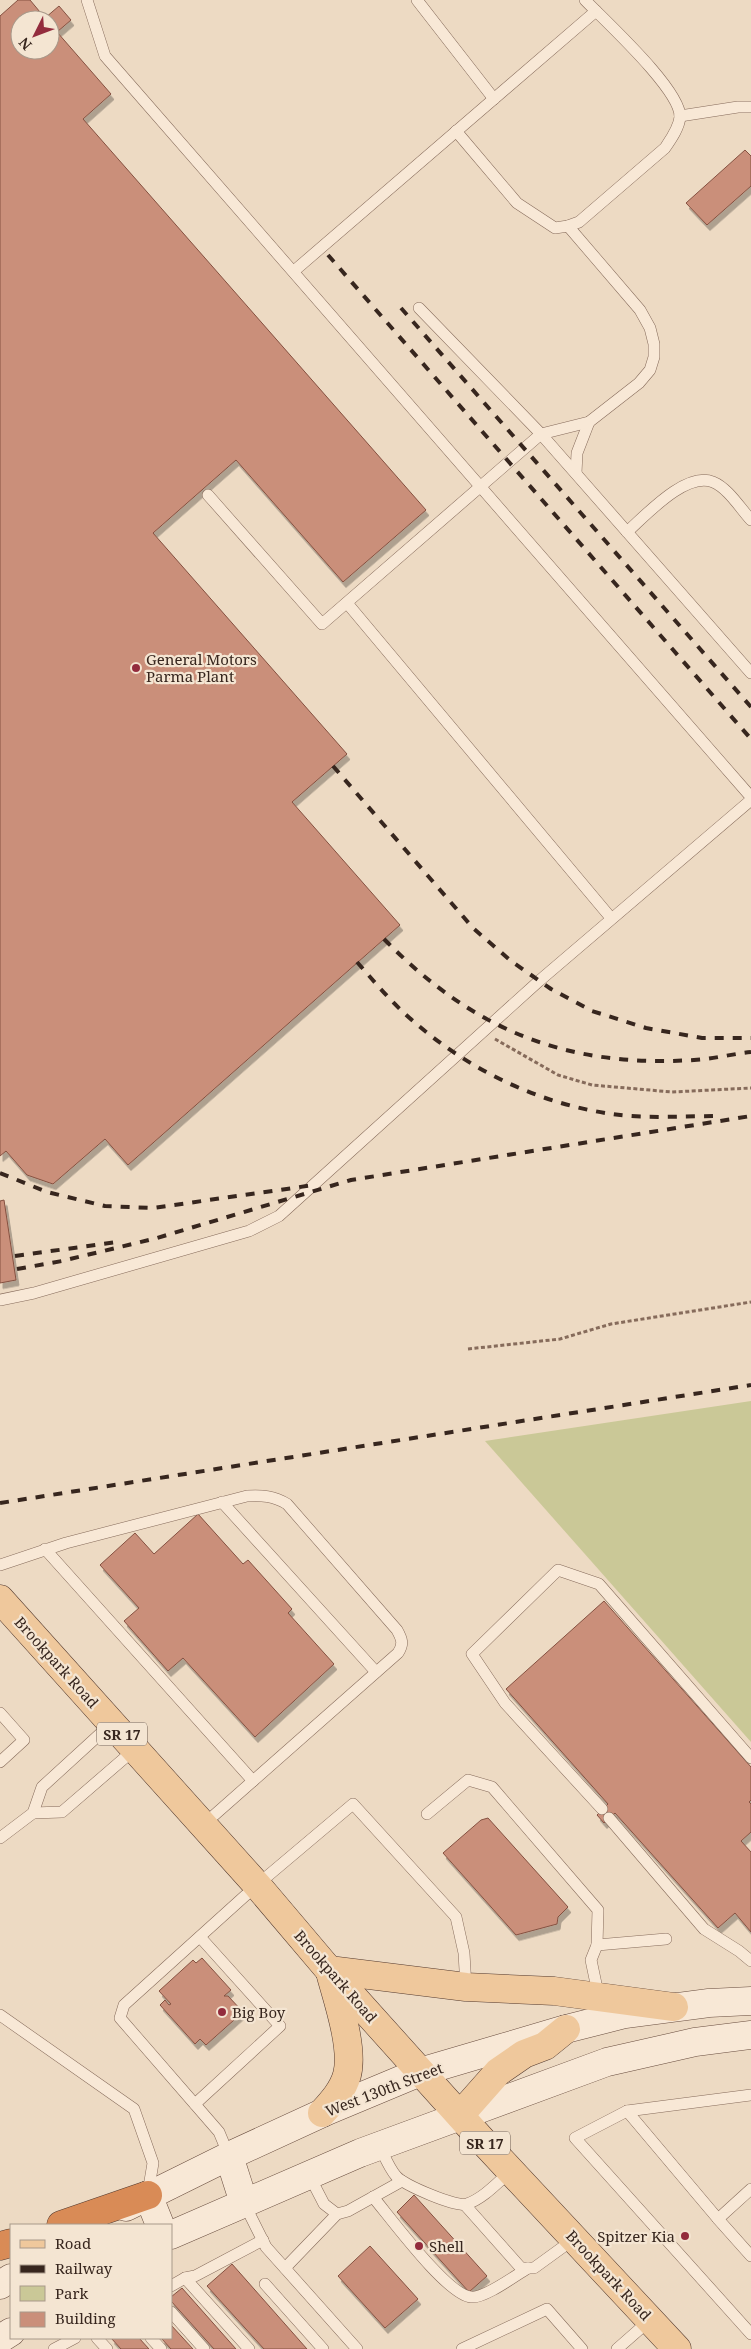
<svg xmlns="http://www.w3.org/2000/svg" width="751" height="2349" font-family="'Noto Serif',serif">
<style>
.green{fill:#cac897}
.building{fill:#ca8f7a;stroke:#855141;fill-rule:evenodd;filter:url(#shadow)}
.lines{fill:none;stroke-linecap:round;stroke-linejoin:round}
.service-casing{stroke:#866b5b;stroke-width:12}
.secondary-casing{stroke:#684c3e;stroke-width:29}
.primary-casing{stroke:#543a2f;stroke-width:29}
.motorway-casing{stroke:#543a2f;stroke-width:29}
.path{stroke:#866b5b;stroke-width:3;stroke-dasharray:4 2.5;stroke-linecap:butt}
.service{stroke:#f8e8d6;stroke-width:11}
.secondary{stroke:#f8e8d6;stroke-width:28}
.primary{stroke:#efc89c;stroke-width:28}
.motorway{stroke:#d98b56;stroke-width:28}
.rail{stroke:#37261e;stroke-width:4;stroke-dasharray:9 9;stroke-linecap:butt}
.poi-dot{fill:#932c3d;stroke:#f4e5d2;stroke-width:2}
.labels{text-anchor:middle;dominant-baseline:central;stroke-width:4.5;stroke-linejoin:round;paint-order:stroke}
.shield{fill:#f4e5d2;stroke:#705f54;stroke-width:1}
.shield-label{font-size:14px;font-weight:bold;fill:#37261e}
.poi-label{font-size:15px;fill:#37261e;stroke:#f4e5d2;text-anchor:start}
.street-label{font-size:15px;fill:#37261e;stroke:#f4e5d2}
</style>
<defs>
<filter id="shadow"><feDropShadow dx="3" dy="5.5" stdDeviation="0" flood-color="#0004"/></filter>
</defs>
<rect width="100%" height="100%" fill="#eddac3"/>
<path class="green" d="M751,1401V1742L485,1441Z"/>
<g class="building">
<path d="M18,0H30L45,18L59,6L71,20L57,32L111,94L83,119L426,510L343,582L236,460L153,533L347,754L292,802L400,925L128,1165L105,1139L53,1184L27,1175L6,1151L0,1156V16ZM20,20H50V50H20Z"/>
<path d="M745,150L751,156V186L707,225L686,203Z"/>
<path d="M4,1200L16,1280L0,1283V1201Z"/>
<path d="M198,1514L243,1564L248,1560L292,1609L288,1613L334,1664L255,1737L183,1658L168,1671L124,1621L139,1608L100,1565L135,1533L154,1554Z"/>
<path d="M604,1601L751,1767V1800L749,1802L751,1804V1832L741,1841L751,1852V1932L735,1913L718,1928L615,1813L604,1823L597,1815L608,1804L506,1689Z"/>
<path d="M488,1818L568,1907L558,1917L557,1924L516,1935L443,1853L481,1820Z"/>
<path d="M202,1958L231,1990L224,1996H228L243,2012L206,2045L200,2039L195,2044L160,2005L165,2000L169,2005L171,2004L159,1991L193,1960L196,1963Z"/>
<path d="M414,2195L487,2276L469,2292L397,2212Z"/>
<path d="M370,2246L418,2299L385,2328L338,2276Z"/>
<path d="M232,2264L307,2349H264L207,2286Z"/>
<path d="M182,2288L236,2349H214L171,2301V2297Z"/>
<path d="M171,2325L193,2349H171L161,2338H171Z"/>
<path d="M111,2338H139L149,2349H121Z"/>
</g>
<g class="lines">
<defs>
<g id="service">
<path d="M87,0L105,56L751,797"/>
<path d="M417,0L494,99"/>
<path d="M680,116L738,107H751"/>
<path d="M456,131L517,203L555,228L568,226L579,222L665,148C671,139 679,128 680,117C681,90 605,21 585,0"/>
<path d="M294,271L596,11"/>
<path d="M419,308L541,434L751,673"/>
<path d="M576,473L577,453L589,422"/>
<path d="M208,495L322,624L541,434L589,422L639,383L650,370L654,357V344L650,328L640,310L568,226"/>
<path d="M627,532C646,515 686,471 713,482C728,488 740,508 751,520"/>
<path d="M347,603L611,918"/>
<path d="M0,1300L34,1293L249,1231L279,1216L539,981L751,800"/>
<path d="M222,1502L376,1672"/>
<path d="M45,1549L253,1781"/>
<path d="M0,1565L66,1543L247,1496C262,1495 274,1496 287,1504L397,1630C402,1639 404,1644 398,1653L203,1825"/>
<path d="M0,1713L24,1740L0,1762"/>
<path d="M602,1809L505,1703L472,1654L558,1570L599,1584L751,1758"/>
<path d="M33,1813L62,1812L135,1749"/>
<path d="M427,1814L468,1780L492,1787L598,1910L597,1945L591,1960L599,1998"/>
<path d="M609,1818L704,1929L739,1951L751,1961"/>
<path d="M0,1838L33,1813L42,1787L112,1723"/>
<path d="M597,1945L666,1939"/>
<path d="M0,2015L134,2109L153,2163L148,2193"/>
<path d="M751,2095L627,2111L575,2138L751,2334"/>
<path d="M195,2104L280,2026L200,1937"/>
<path d="M627,2111L718,2219"/>
<path d="M379,2145C384,2155 389,2168 396,2176C404,2185 457,2208 467,2204C484,2198 498,2182 511,2171"/>
<path d="M229,2156L219,2132L120,2018L124,2005L257,1885L353,1804L456,1917L464,1953L466,1987"/>
<path d="M309,2175L324,2204L337,2214L348,2211L402,2181"/>
<path d="M751,2189L718,2219L751,2256"/>
<path d="M373,2197C390,2217 447,2295 471,2297C484,2299 516,2275 528,2268"/>
<path d="M244,2203L266,2247L357,2349"/>
<path d="M465,2205L521,2268H534L574,2239"/>
<path d="M285,2268L337,2214"/>
<path d="M265,2284L323,2349"/>
<path d="M171,2286L185,2278"/>
<path d="M171,2312L204,2349"/>
<path d="M97,2338L107,2349"/>
<path d="M151,2338L161,2349"/>
<path d="M54,2349L75,2338"/>
<path d="M249,2349L185,2278L195,2276L263,2240"/>
<path d="M462,2349L547,2309L582,2349"/>
<path d="M617,2349L650,2320"/>
</g>
<g id="secondary">
<path d="M229,2156L244,2203"/>
<path d="M148,2195L160,2225"/>
<path d="M126,2207L229,2156L329,2110L420,2072L566,2029L625,2014L709,2003L751,2001"/>
<path d="M171,2235L360,2153L607,2062L695,2042L751,2035"/>
<path d="M0,2285L11,2278"/>
<path d="M0,2339L11,2332"/>
</g>
<g id="primary">
<path d="M0,1599L257,1885L329,1970L480,2138L677,2349"/>
<path d="M329,1970L466,1987L554,1991L674,2007"/>
<path d="M322,2113C332,2102 343,2090 347,2075C354,2049 338,2001 331,1976"/>
<path d="M460,2115L498,2072L524,2054L545,2046L566,2029"/>
</g>
<g id="motorway">
<path d="M61,2225L148,2195"/>
<path d="M0,2246L11,2243"/>
</g>
</defs>
<use href="#service" class="service-casing"/>
<use href="#secondary" class="secondary-casing"/>
<use href="#primary" class="primary-casing"/>
<use href="#motorway" class="motorway-casing"/>
<g class="path">
<path d="M495,1039L558,1075L592,1085L672,1092L751,1088"/>
<path d="M468,1349L560,1339L611,1324L751,1302"/>
</g>
<use href="#service" class="service"/>
<use href="#secondary" class="secondary"/>
<use href="#primary" class="primary"/>
<use href="#motorway" class="motorway"/>
<g class="rail">
<path d="M328,255L751,739"/>
<path d="M401,308L751,707"/>
<path d="M333,766L473,928L511,961L551,989L592,1011L646,1028L702,1038H751"/>
<path d="M384,939C473,1030 566,1068 694,1060C713,1059 732,1054 751,1052"/>
<path d="M357,962C372,979 387,997 403,1012C461,1066 534,1103 612,1114C644,1119 685,1116 718,1116"/>
<path d="M0,1173L47,1192L105,1206L153,1208L314,1185"/>
<path d="M15,1256L117,1242"/>
<path d="M17,1269L62,1261L157,1238L351,1180L751,1116"/>
<path d="M0,1503L751,1385"/>
</g>
</g>
<g class="poi-dot">
<circle cx="136" cy="668" r="5"/>
<circle cx="222" cy="2012" r="5"/>
<circle cx="685" cy="2236" r="5"/>
<circle cx="419" cy="2246" r="5"/>
</g>
<g class="labels">
<g class="shield">
<rect x="97" y="1722.5" width="50" height="23" rx="4"/>
<rect x="460" y="2131.5" width="50" height="23" rx="4"/>
</g>
<g class="shield-label">
<text x="122" y="1734">SR 17</text>
<text x="485" y="2143">SR 17</text>
</g>
<g class="poi-label">
<text x="146" y="659">General Motors<tspan x="146" dy="17">Parma Plant</tspan></text>
<text x="232" y="2012">Big Boy</text>
<text x="675" y="2236" text-anchor="end">Spitzer Kia</text>
<text x="429" y="2246">Shell</text>
</g>
<g class="street-label">
<text transform="translate(57 1662) rotate(48)">Brookpark Road</text>
<text transform="translate(336 1976) rotate(49)">Brookpark Road</text>
<text transform="translate(384 2089) rotate(-21)">West 130th Street</text>
<text transform="translate(609 2275) rotate(47)">Brookpark Road</text>
</g>
</g>
<rect x="10" y="2224" width="162" height="115" fill="#f4e5d2" stroke="#a8998a"/>
<rect x="20" y="2240" width="25" height="8" fill="#efc89c" stroke="#a8998a"/>
<text x="55" y="2249" font-size="15" fill="#37261e">Road</text>
<rect x="20" y="2265" width="25" height="8" fill="#37261e" stroke="#a8998a"/>
<text x="55" y="2274" font-size="15" fill="#37261e">Railway</text>
<rect x="20" y="2286" width="25" height="15" fill="#cac897" stroke="#a8998a"/>
<text x="55" y="2299" font-size="15" fill="#37261e">Park</text>
<rect x="20" y="2312" width="25" height="15" fill="#ca8f7a" stroke="#a8998a"/>
<text x="55" y="2324" font-size="15" fill="#37261e">Building</text>
<g transform="translate(35 35) rotate(228)"><circle r="24" fill="#f4e5d2" stroke="#a8998a"/>
<path d="M0-4L9 19L0 12L-9 19Z" fill="#932c3d"/>
<text y="-8" font-size="14" font-weight="bold" text-anchor="middle" fill="#37261e">N</text>
</g>
</svg>
